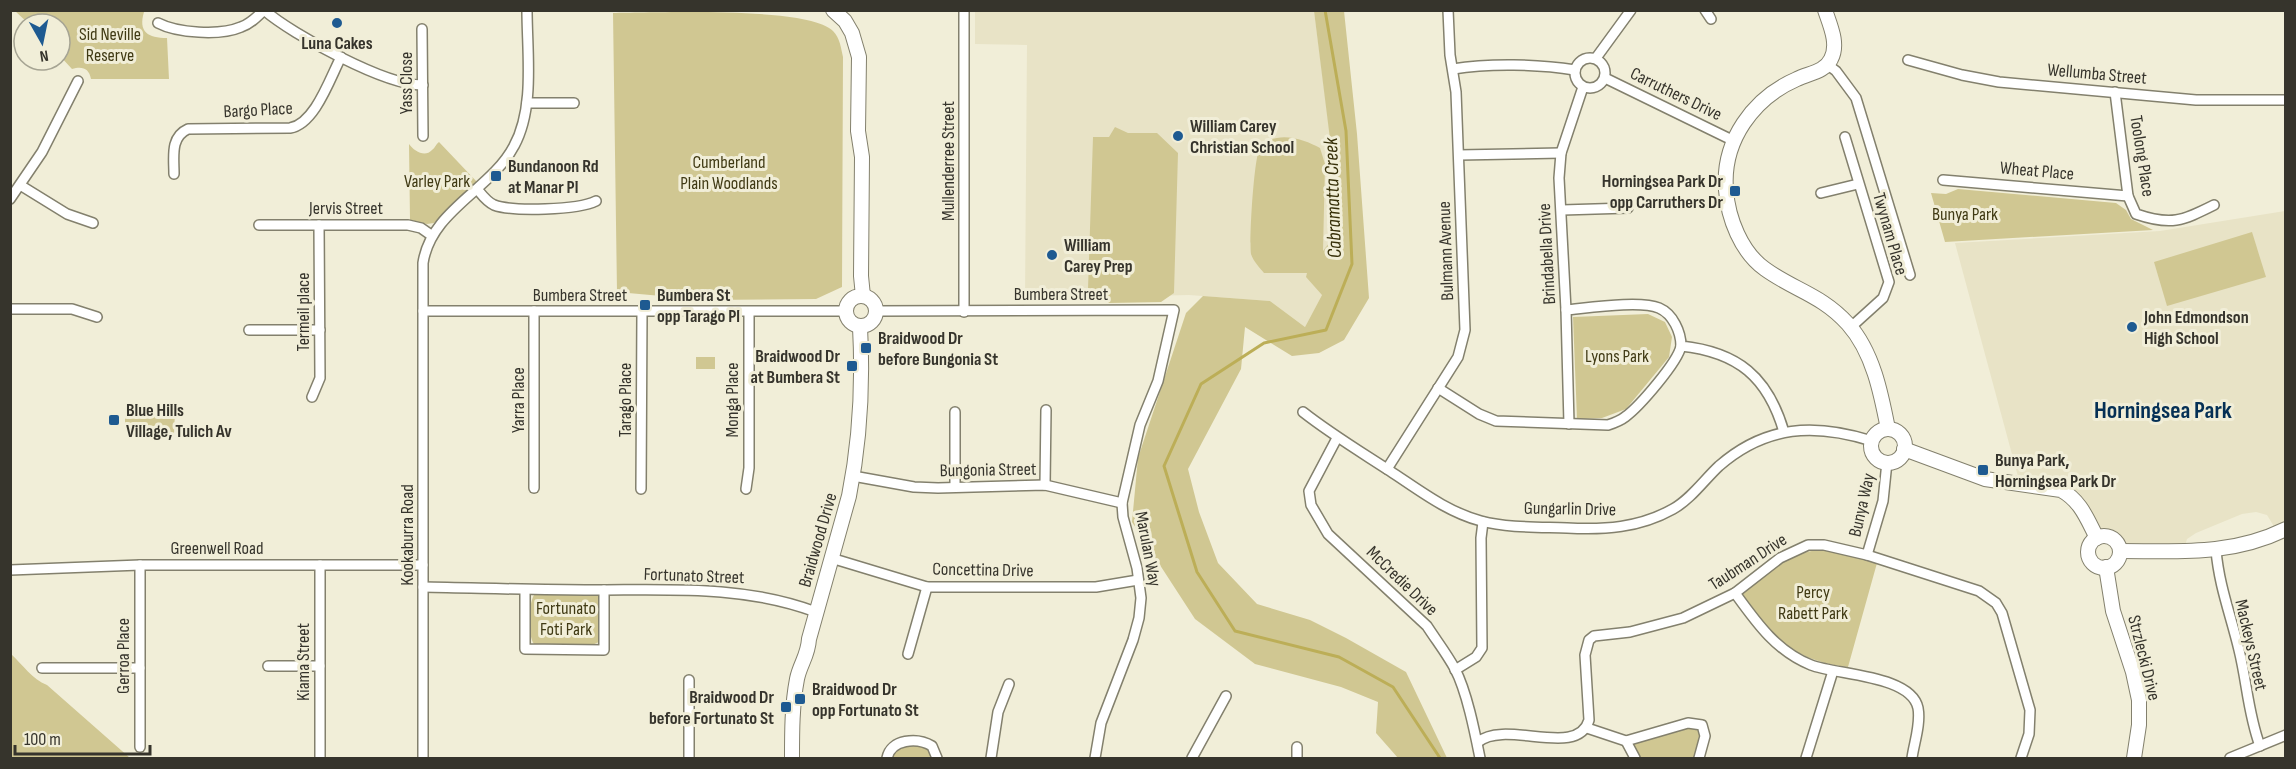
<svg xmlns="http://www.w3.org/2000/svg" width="2296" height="769" font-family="'Sofia Sans Condensed',sans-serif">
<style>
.built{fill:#e8e3c6}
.green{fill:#d0c792}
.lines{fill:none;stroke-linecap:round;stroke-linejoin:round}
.stream{stroke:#bcae57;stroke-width:3}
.street-casing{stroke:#83806d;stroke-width:12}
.secondary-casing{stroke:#83806d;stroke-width:16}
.street{stroke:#fff;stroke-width:9}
.secondary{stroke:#fff;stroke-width:14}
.poi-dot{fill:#1e5a91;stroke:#f1eed8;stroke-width:2}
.labels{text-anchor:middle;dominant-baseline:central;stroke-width:6;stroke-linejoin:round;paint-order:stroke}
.park-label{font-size:18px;fill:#403a14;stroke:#f1eed8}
.poi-label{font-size:18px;font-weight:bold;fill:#36342c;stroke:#f1eed8;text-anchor:start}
.street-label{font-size:18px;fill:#36342c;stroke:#f1eed8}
.water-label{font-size:20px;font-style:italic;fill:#373009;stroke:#f1eed8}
.district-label{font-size:24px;font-weight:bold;fill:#053055;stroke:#f1eed8}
</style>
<rect width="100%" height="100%" fill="#f1eed8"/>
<g class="built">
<path d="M975,11H1314L1342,227L1326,247L1322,295L1305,327L1270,301L1189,295L1025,299L1027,45L975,44Z"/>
<path d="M2285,211V529L2278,533L2267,515L2256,512L2242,514L2196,533L2187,539L2185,546L2118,545L2111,538L2101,537L2077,501L2020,484L1955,243L2160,231Z"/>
</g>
<g class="green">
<path d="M15,11H141L144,12C138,32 148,38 167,38L169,79H91C89,68 82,66 72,69L60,56V24H29Z"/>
<path d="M1314,11H1344L1357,134L1369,298L1344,340L1319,353L1292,356L1245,327L1241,369L1188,469L1199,512L1218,563L1257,604L1310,620L1346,638L1406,672L1447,758H1398L1376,733L1378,702L1341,687L1255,664L1195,619L1132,522L1138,458L1186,313L1203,296L1270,301L1305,327L1322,295L1306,277L1307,273H1264C1260,268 1253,261 1251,254C1249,242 1254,155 1260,148C1275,129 1304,139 1320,148L1325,164L1323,251L1341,227Z"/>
<path d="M613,13C653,13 809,6 833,31C840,38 841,48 843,57L842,287L816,299L706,300L617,292Z"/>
<path d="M1115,127L1128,133H1157L1178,153L1174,293L1161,302L1109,303L1100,299L1088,289L1093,137H1109Z"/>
<path d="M439,142L477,182L434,223L427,224L410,220L409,144C414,151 425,158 432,150C435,148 436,144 439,142Z"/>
<path d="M1958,189L2116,203L2126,210L2131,219L2153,230L1945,242L1931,193L1946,194Z"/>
<path d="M2252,232L2266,277L2167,306L2154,262Z"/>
<path d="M1648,314L1665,322L1672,337L1669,357L1626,409L1602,418L1577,419L1573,317Z"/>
<rect x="696" y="357" width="19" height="12"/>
<path d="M125,411L175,412L174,433H125Z"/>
<path d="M1819,550L1835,551L1877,563L1848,667C1790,660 1774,636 1740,593C1764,575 1787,553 1819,550Z"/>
<path d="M536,592L598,593L601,597L602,638L599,642L592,645L541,646L534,644C527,635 528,600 536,592Z"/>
<path d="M11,654C23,665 32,679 47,685L130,758H11Z"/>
<path d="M1690,727H1694L1700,732L1694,758H1640L1631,742Z"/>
<path d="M909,743L928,747L933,758H889L893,751Z"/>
</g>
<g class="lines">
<path class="stream" d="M1325,10L1346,131L1352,264L1326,330L1264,343L1201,384L1164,466L1197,572L1235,631L1339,657L1393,687L1440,758"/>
<defs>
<g id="street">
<path d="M264,10C293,35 386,86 423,85"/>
<path d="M964,10V312"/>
<path d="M1705,10L1711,19"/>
<path d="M158,23C177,33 220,36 241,27C250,24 257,17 264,10"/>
<path d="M422,29L423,136"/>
<circle cx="1590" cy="73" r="15"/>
<path d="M1596,58L1631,10"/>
<path d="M1908,60L1962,75L1999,82L2196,100H2286"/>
<path d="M1828,65L1836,71L1856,98L1910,275"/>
<path d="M1453,69C1489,63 1538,64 1575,70"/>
<path d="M1605,78L1732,140"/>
<path d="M2115,92L2128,196L2136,214C2171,226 2182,221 2214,205"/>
<path d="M527,103H574"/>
<path d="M1845,137L1889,282L1883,298L1851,327"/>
<path d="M1459,155L1561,153"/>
<path d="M174,174C174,157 170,137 188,129L290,128C315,124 330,78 341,57"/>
<path d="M1943,180L2128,196"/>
<path d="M20,185L67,214L93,223"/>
<path d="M477,189C482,195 487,202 494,205C513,212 578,210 596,201"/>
<path d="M1821,193L1858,184"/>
<path d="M10,199L42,152L78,81"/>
<path d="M1562,210L1628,208"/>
<path d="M259,225H408L421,228L431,235"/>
<path d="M10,309H72L97,317"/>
<path d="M1566,310C1588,308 1640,300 1659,308C1673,314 1681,332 1681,346C1738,352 1768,377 1784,432"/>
<path d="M423,311H845"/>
<path d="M876,311L1174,310L1158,381L1140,425L1122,503L1123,517L1137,568L1141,598L1139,618L1133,640L1101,723L1095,758"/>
<path d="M249,330H320"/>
<path d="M1438,388L1479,414L1496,421L1608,425C1614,423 1620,421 1625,417C1639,407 1678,362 1681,346"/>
<path d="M312,397L320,378L319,225"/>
<path d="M955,412V487"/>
<path d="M1303,412C1331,434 1361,452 1390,471C1419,490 1447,512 1481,521C1508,528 1539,527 1567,528C1604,530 1639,528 1673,509C1691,499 1704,480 1719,466C1766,425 1815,423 1872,441"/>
<path d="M1569,424L1566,310L1559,178L1561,153L1583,87"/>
<path d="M1337,438L1309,491L1311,505L1328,534L1427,626C1436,640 1447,654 1455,669C1467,692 1475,733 1480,758"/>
<path d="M1387,469L1458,357L1465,330L1456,92L1450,55L1448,10"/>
<path d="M853,476L914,487L938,488L1045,485L1122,503"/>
<path d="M1045,485L1046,410"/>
<path d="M534,488V311"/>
<path d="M641,489L642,312"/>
<path d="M746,489L749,468V312"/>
<path d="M2216,550C2219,586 2231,616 2239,650C2247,682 2248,714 2260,746"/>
<path d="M1867,555L1883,501L1887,462"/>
<path d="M831,558L927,587H1096L1138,580"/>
<path d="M140,565V747"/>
<path d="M10,570L140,565H423"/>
<path d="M423,587C480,588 536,590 593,590C669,590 744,585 816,612"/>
<path d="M525,590V649L604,650V590"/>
<path d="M1735,593C1756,622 1776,651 1811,665C1837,675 1911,675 1918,708C1921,724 1914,743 1912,758"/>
<path d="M908,654L927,587"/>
<path d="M268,666H320"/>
<path d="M42,668H140"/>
<path d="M1455,670L1476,657L1482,648L1481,538L1483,522"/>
<path d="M1587,728L1626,741L1688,723L1702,725L1705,736L1699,758"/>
<path d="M1626,741L1635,758"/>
<path d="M1478,742C1506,719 1578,759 1589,720L1585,655L1589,640L1594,636L1630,632L1683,618L1735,593L1780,558L1808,545H1824L1867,555L1979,591L1996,603L2002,613L2030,710L2029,734L2021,758"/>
<path d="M320,758V565"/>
<path d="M423,758V263C431,210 491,190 514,146C535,108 527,53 527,10"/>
<path d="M689,758V680"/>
<path d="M887,758C891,739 917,737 932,746L937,758"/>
<path d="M991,758L998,712L1009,684"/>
<path d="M1192,758L1226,696"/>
<path d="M1297,758V747"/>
<path d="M1806,758L1833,671"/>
<path d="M2230,758L2286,735"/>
</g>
<g id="secondary">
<path d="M833,10L845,21L852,33L859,57L858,131L862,157L861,276L863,296"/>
<path d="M1825,10C1830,25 1839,44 1831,59C1825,72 1809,73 1797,79C1753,98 1722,141 1726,190C1728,218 1741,252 1765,269C1794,290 1822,295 1848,324C1873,352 1881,393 1888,429"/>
<circle cx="861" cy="311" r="15"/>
<circle cx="1888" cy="446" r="17"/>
<path d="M1904,449L1985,479L2061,490C2081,501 2087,519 2097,538"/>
<circle cx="2104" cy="552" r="16"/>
<path d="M2120,551C2179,551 2231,556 2286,529"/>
<path d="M2106,567L2113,611L2133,672L2139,700V725L2134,758"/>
<path d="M792,758C792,732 792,705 797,679C800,664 808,656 809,639L849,496C860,441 863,383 860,327"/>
</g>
</defs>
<use href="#street" class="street-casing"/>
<use href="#secondary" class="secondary-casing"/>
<use href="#street" class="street"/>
<use href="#secondary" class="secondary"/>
</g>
<g class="poi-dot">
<circle cx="337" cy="23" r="6"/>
<circle cx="1178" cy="136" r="6"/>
<rect x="490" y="170" width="12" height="12" rx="3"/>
<rect x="1729" y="185" width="12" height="12" rx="3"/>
<circle cx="1052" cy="255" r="6"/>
<rect x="639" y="299" width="12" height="12" rx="3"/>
<circle cx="2132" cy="327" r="6"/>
<rect x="860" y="342" width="12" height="12" rx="3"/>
<rect x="846" y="360" width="12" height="12" rx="3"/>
<rect x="108" y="414" width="12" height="12" rx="3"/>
<rect x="1977" y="464" width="12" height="12" rx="3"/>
<rect x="794" y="693" width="12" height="12" rx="3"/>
<rect x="780" y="701" width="12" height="12" rx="3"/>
</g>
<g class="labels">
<g class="park-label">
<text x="110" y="34">Sid Neville<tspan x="110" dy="21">Reserve</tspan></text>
<text x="729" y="162">Cumberland<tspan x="729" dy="21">Plain Woodlands</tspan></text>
<text x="437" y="181">Varley Park</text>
<text x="1965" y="214">Bunya Park</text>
<text x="1617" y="356">Lyons Park</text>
<text x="1813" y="592">Percy<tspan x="1813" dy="21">Rabett Park</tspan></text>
<text x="566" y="608">Fortunato<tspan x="566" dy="21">Foti Park</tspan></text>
</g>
<g class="poi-label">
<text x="337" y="43" text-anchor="middle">Luna Cakes</text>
<text x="1190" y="126">William Carey<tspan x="1190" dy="21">Christian School</tspan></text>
<text x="508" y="166">Bundanoon Rd<tspan x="508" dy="21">at Manar Pl</tspan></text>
<text x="1723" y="181" text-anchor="end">Horningsea Park Dr<tspan x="1723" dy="21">opp Carruthers Dr</tspan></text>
<text x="1064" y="245">William<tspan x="1064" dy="21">Carey Prep</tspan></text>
<text x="657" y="295">Bumbera St<tspan x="657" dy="21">opp Tarago Pl</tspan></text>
<text x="2144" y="317">John Edmondson<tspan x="2144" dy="21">High School</tspan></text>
<text x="878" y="338">Braidwood Dr<tspan x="878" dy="21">before Bungonia St</tspan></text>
<text x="840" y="356" text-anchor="end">Braidwood Dr<tspan x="840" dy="21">at Bumbera St</tspan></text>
<text x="126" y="410">Blue Hills<tspan x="126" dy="21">Village, Tulich Av</tspan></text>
<text x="1995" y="460">Bunya Park,<tspan x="1995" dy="21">Horningsea Park Dr</tspan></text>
<text x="812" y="689">Braidwood Dr<tspan x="812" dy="21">opp Fortunato St</tspan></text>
<text x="774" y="697" text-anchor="end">Braidwood Dr<tspan x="774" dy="21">before Fortunato St</tspan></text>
</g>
<g class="street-label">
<text transform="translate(2097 74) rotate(5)">Wellumba Street</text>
<text transform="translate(406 83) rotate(-90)">Yass Close</text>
<text transform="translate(1676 94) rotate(26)">Carruthers Drive</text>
<text transform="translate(258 110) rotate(-3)">Bargo Place</text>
<text transform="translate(2142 156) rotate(81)">Toolong Place</text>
<text transform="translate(948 161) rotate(-90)">Mullenderree Street</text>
<text transform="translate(2037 171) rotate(5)">Wheat Place</text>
<text x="346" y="208">Jervis Street</text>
<text transform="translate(1890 234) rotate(74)">Twynam Place</text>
<text transform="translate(1446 251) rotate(-92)">Bulmann Avenue</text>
<text transform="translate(1547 254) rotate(-93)">Brindabella Drive</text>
<text x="1061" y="294">Bumbera Street</text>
<text x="580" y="295">Bumbera Street</text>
<text transform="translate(303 312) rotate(-90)">Termeil place</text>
<text transform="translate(518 400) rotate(-90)">Yarra Place</text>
<text transform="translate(625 400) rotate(-90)">Tarago Place</text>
<text transform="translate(732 400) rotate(-90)">Monga Place</text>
<text transform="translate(988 470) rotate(-1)">Bungonia Street</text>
<text transform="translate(1862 505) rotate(-77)">Bunya Way</text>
<text transform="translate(1570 509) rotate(1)">Gungarlin Drive</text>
<text transform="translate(407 535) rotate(-90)">Kookaburra Road</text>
<text transform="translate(818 540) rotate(-74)">Braidwood Drive</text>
<text x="217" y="548">Greenwell Road</text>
<text transform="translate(1148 549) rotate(79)">Marulan Way</text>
<text transform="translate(1748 562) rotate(-33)">Taubman Drive</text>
<text transform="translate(983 570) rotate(1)">Concettina Drive</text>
<text transform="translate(694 576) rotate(2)">Fortunato Street</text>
<text transform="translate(1402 581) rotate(44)">McCredie Drive</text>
<text transform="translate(2251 645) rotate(77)">Mackeys Street</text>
<text transform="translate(123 656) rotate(-90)">Gerroa Place</text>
<text transform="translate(2144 658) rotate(76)">Strzlecki Drive</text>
<text transform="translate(303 662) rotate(-90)">Kiama Street</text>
</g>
<g class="water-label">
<text transform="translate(1333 198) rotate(-92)">Cabramatta Creek</text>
</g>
<g class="district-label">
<text x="2163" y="410">Horningsea Park</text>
</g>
</g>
<rect width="2296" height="769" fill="none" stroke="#36342c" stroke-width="24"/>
<g transform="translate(42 42) rotate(171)"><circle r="28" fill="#f1eed8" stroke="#a6a493" stroke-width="1.5"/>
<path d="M0-4.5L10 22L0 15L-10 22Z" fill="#1e5a91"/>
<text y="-9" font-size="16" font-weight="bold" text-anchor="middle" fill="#36342c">N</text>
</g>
<path d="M15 745v9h135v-9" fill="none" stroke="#36342c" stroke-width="3"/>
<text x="24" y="745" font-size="18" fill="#36342c" stroke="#f1eed8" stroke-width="4.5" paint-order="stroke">100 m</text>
</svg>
